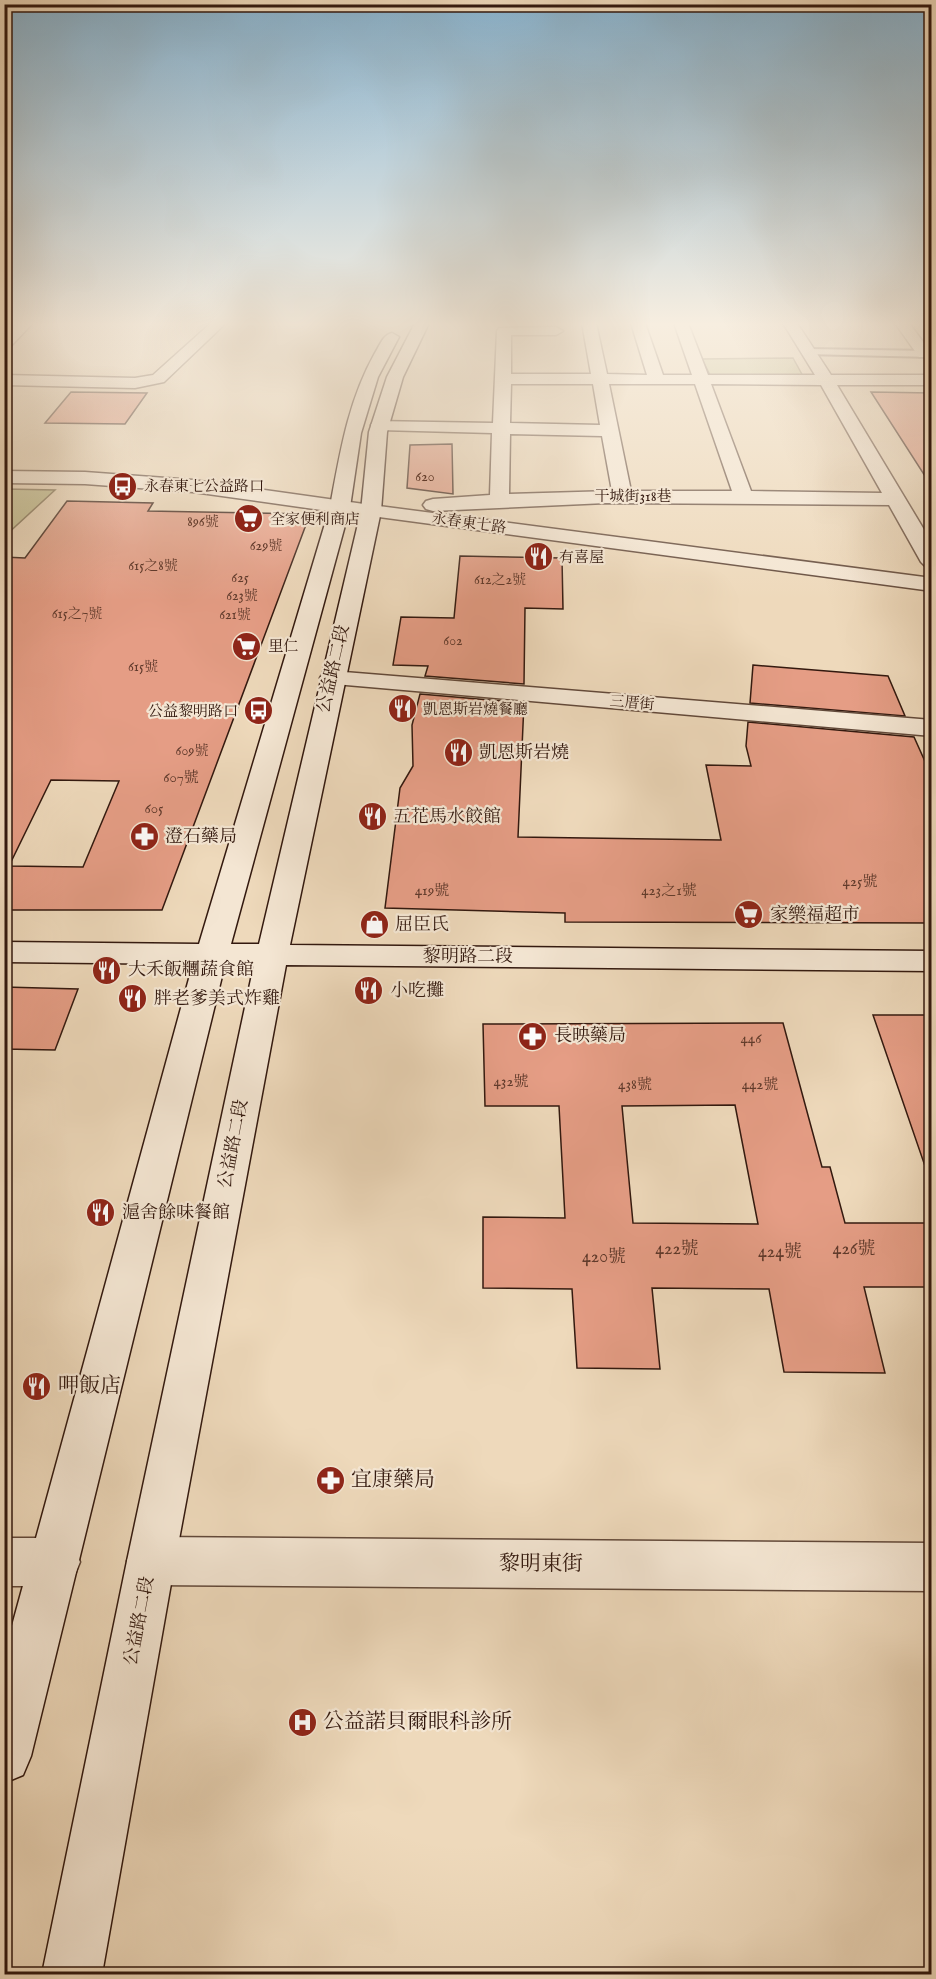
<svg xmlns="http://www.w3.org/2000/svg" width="936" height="1979" font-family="'IM FELL English','Noto Serif TC',serif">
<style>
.green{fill:#c0bd8b;stroke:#7a6b4d;stroke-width:1.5}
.building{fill:#e59d85;stroke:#33190f;stroke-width:1.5;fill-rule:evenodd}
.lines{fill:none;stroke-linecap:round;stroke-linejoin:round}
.service-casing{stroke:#62493a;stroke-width:4}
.minor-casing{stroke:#62493a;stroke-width:3}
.tertiary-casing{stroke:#62493a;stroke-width:3}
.secondary-casing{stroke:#33190f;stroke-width:3}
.service{fill:#f4e6d3;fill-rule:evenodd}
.minor{fill:#f4e6d3;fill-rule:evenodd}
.tertiary{fill:#f4e6d3;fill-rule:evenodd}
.secondary{fill:#f4e6d3;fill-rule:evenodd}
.labels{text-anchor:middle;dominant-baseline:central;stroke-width:4.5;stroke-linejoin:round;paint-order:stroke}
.far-number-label{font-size:14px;fill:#603a2c}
.far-poi-label{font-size:15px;fill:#33190f;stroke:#f4e6d3;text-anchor:start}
.far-street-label{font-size:15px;fill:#33190f;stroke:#f4e6d3}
.number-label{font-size:15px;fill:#603a2c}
.street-label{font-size:18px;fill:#33190f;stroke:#f4e6d3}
.poi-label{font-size:18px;fill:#33190f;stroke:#f4e6d3;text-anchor:start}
.near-number-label{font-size:18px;fill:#603a2c}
.near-poi-label{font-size:21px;fill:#33190f;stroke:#f4e6d3;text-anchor:start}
.near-street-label{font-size:21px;fill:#33190f;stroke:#f4e6d3}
</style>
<rect width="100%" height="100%" fill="#eed9bb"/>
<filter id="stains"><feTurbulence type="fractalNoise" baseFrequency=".00333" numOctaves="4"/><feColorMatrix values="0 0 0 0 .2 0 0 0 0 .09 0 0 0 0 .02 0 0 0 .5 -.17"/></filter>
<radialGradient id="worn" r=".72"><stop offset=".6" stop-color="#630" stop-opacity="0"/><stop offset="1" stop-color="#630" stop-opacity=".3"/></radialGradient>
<g class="green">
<path d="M793,358L804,378L712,379L702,359Z"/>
<path d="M5,489L55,490L5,536Z"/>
</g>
<g class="building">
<path d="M71,392L147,393L125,424L45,423Z"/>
<path d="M871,392L932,393V487Z"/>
<path d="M452,444L453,494L407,488L410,445Z"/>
<path d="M67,501L153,503L148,511L310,514L162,910H4V557L25,558ZM51,780L119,781L83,867L9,866Z"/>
<path d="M460,556L562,558L563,609L525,608L524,684L425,676L428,666L393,665L401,617L454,618Z"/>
<path d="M753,665L888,676L905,716L750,703Z"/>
<path d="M420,694L524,703L518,837L721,840L706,765L751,766L746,746L748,722L914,737L932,777V923L565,922V913L385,908L400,788L413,766L412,725Z"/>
<path d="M4,987L78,989L55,1050L4,1049Z"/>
<path d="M873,1015H932V1168L926,1169Z"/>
<path d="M783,1023L822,1167H830L845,1223H932V1287H864L885,1373L784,1372L769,1289L652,1288L660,1369L577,1368L572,1289L483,1288V1217L565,1218L559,1106H485L483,1024ZM735,1105L758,1224L633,1223L622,1106Z"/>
</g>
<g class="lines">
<defs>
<path id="service" d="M809,349L932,351V357L805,354V350Z"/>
<g id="minor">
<path d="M18,323H33L9,348L4,349V336Z"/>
<path d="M211,323H226L164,382L135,388L4,385V375L135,378L153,375Z"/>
<path d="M582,323H596L607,374L647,375L631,323H645L663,375H692L674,323H688L708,375H815L783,323H797L831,375H932V385H837L932,543V568L925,566L921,562L889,505L606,503L433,511L426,509L423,505L426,501L433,499L490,495L492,433L380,430L374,429L371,425L374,421L493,423L497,331L499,328L556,327L563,331L556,335H511V374H591ZM511,384H593L600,425L510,423ZM609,384H695L732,491H631ZM711,384L821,385L882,493L751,491ZM510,434L602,436L612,491L509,494Z"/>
<path d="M895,323H909L932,354L929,357H919Z"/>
<path d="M371,505L932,578V591L364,515L361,511L364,507Z"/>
<path d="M332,671L932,720V736L323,683L320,678L323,673Z"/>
<path d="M151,1537L932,1543V1591L151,1585L134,1578L127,1561L134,1544Z"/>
<path d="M4,1538H56L73,1545L80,1562L73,1579L56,1586H4Z"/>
</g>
<path id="tertiary" d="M4,471L85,472L193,480L371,505L378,507L381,511L378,515L371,517L193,492L85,484L4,483Z"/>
<path id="secondary" d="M415,323H429L403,377L387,432L381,511L290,945L932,951V971L286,965L175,1561L102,1974H42L127,1561L254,965L225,964L31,1756L23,1775L4,1783V1655L193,964L4,962V942L199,944L330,507C340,453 348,401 375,353C380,345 383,335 392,333L399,337L378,377L361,433L350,507L231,944H259L361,511L369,432L387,377Z"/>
</defs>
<use href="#service" class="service-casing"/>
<use href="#minor" class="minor-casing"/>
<use href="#tertiary" class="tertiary-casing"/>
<use href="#secondary" class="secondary-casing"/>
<use href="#service" class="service"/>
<use href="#minor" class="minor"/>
<use href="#tertiary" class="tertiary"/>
<use href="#secondary" class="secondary"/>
</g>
<linearGradient id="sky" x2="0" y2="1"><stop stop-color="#89b6d4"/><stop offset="0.54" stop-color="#f7eee0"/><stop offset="1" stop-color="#f7eee0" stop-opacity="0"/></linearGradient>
<rect width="936" height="600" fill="url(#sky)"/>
<defs>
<symbol id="bus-disc" viewBox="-11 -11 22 22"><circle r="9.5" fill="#8f2418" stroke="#f4e6d3"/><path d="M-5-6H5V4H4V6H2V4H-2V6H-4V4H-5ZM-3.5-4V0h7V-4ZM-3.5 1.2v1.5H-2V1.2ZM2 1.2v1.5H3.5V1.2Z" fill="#fff"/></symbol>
<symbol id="supermarket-disc" viewBox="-11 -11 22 22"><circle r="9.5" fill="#8f2418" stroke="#f4e6d3"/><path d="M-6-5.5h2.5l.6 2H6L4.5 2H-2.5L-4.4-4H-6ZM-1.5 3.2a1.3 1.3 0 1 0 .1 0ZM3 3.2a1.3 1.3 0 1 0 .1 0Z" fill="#fff"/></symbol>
<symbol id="restaurant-disc" viewBox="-11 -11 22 22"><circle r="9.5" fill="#8f2418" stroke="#f4e6d3"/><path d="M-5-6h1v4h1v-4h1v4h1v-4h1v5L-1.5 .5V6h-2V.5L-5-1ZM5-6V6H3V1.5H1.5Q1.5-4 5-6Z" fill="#fff"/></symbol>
<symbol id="pharmacy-disc" viewBox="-11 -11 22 22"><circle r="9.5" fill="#8f2418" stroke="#f4e6d3"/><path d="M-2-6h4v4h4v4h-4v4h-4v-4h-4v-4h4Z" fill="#fff"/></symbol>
<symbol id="shop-disc" viewBox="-11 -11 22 22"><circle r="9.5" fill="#8f2418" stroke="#f4e6d3"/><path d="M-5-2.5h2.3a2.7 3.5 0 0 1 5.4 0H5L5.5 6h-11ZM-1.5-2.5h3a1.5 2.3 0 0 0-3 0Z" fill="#fff"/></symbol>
<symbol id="hospital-disc" viewBox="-11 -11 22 22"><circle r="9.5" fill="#8f2418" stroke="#f4e6d3"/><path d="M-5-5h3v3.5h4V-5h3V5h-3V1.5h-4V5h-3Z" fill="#fff"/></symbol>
</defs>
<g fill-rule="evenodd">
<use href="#bus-disc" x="106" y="470" width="33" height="33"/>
<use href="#supermarket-disc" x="232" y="502" width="33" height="33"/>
<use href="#restaurant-disc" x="522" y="540" width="33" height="33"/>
<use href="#supermarket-disc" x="230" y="630" width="33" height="33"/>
<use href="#restaurant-disc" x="386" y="692" width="33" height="33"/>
<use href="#bus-disc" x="242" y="694" width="33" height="33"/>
<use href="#restaurant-disc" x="442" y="736" width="33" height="33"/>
<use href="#restaurant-disc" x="356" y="800" width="33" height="33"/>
<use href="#pharmacy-disc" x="128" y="820" width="33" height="33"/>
<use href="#supermarket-disc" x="732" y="898" width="33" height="33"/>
<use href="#shop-disc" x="358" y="908" width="33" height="33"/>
<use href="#restaurant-disc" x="90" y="954" width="33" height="33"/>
<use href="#restaurant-disc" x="352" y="974" width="33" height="33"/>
<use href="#restaurant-disc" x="116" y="982" width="33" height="33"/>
<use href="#pharmacy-disc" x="516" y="1020" width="33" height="33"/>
<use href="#restaurant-disc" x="84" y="1196" width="33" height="33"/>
<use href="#restaurant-disc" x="20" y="1370" width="33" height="33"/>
<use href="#pharmacy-disc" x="314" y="1464" width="33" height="33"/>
<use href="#hospital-disc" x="286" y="1706" width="33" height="33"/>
</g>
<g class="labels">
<g class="far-number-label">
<text x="425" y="477">620</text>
<text x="203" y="522">896號</text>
<text x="266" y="546">629號</text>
<text x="153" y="566">615之8號</text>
<text x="240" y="578">625</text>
<text x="500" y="580">612之2號</text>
<text x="242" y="596">623號</text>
<text x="77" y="614">615之7號</text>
<text x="235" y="615">621號</text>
<text x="453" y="641">602</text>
<text x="143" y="667">615號</text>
<text x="192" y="751">609號</text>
</g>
<g class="far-poi-label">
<text x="144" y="486">永春東七公益路口</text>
<text x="270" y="519">全家便利商店</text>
<text x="559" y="557">有喜屋</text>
<text x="268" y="646">里仁</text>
<text x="423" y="709">凱恩斯岩燒餐廳</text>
<text x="238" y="711" text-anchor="end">公益黎明路口</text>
</g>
<g class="far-street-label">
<text x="633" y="496">干城街318巷</text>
<text transform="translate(469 523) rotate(8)">永春東七路</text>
<text transform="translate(632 703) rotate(5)">三厝街</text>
</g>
<g class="number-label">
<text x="181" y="777">607號</text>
<text x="154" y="808">605</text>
<text x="860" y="881">425號</text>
<text x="432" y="890">419號</text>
<text x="669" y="890">423之1號</text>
<text x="751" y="1038">446</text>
<text x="511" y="1081">432號</text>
<text x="635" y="1084">438號</text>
<text x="760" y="1084">442號</text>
</g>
<g class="street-label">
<text transform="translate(334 669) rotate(-77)">公益路二段</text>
<text x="468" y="957">黎明路二段</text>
<text transform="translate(234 1144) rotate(-79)">公益路二段</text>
<text transform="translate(140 1621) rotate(-79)">公益路二段</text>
</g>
<g class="poi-label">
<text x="479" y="753">凱恩斯岩燒</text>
<text x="393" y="817">五花馬水餃館</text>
<text x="165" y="837">澄石藥局</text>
<text x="770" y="915">家樂福超市</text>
<text x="395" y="925">屈臣氏</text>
<text x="128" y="970">大禾飯糰蔬食館</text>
<text x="390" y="991">小吃攤</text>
<text x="154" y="999">胖老爹美式炸雞</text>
<text x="554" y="1036">長映藥局</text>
<text x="122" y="1213">滬舍餘味餐館</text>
</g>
<g class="near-number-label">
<text x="677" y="1249">422號</text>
<text x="854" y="1249">426號</text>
<text x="780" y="1252">424號</text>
<text x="604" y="1257">420號</text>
</g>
<g class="near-poi-label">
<text x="58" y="1386">呷飯店</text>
<text x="351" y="1480">宜康藥局</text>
<text x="323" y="1722">公益諾貝爾眼科診所</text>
</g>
<g class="near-street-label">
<text x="541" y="1564">黎明東街</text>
</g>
</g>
<rect width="936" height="1979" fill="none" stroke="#eed9bb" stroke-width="24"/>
<rect x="6" y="6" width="924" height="1967" fill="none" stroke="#33190f" stroke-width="3"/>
<rect x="12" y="12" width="912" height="1955" fill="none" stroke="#33190f" stroke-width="1.5"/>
<rect width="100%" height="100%" filter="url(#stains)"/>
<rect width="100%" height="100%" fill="url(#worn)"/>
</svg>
